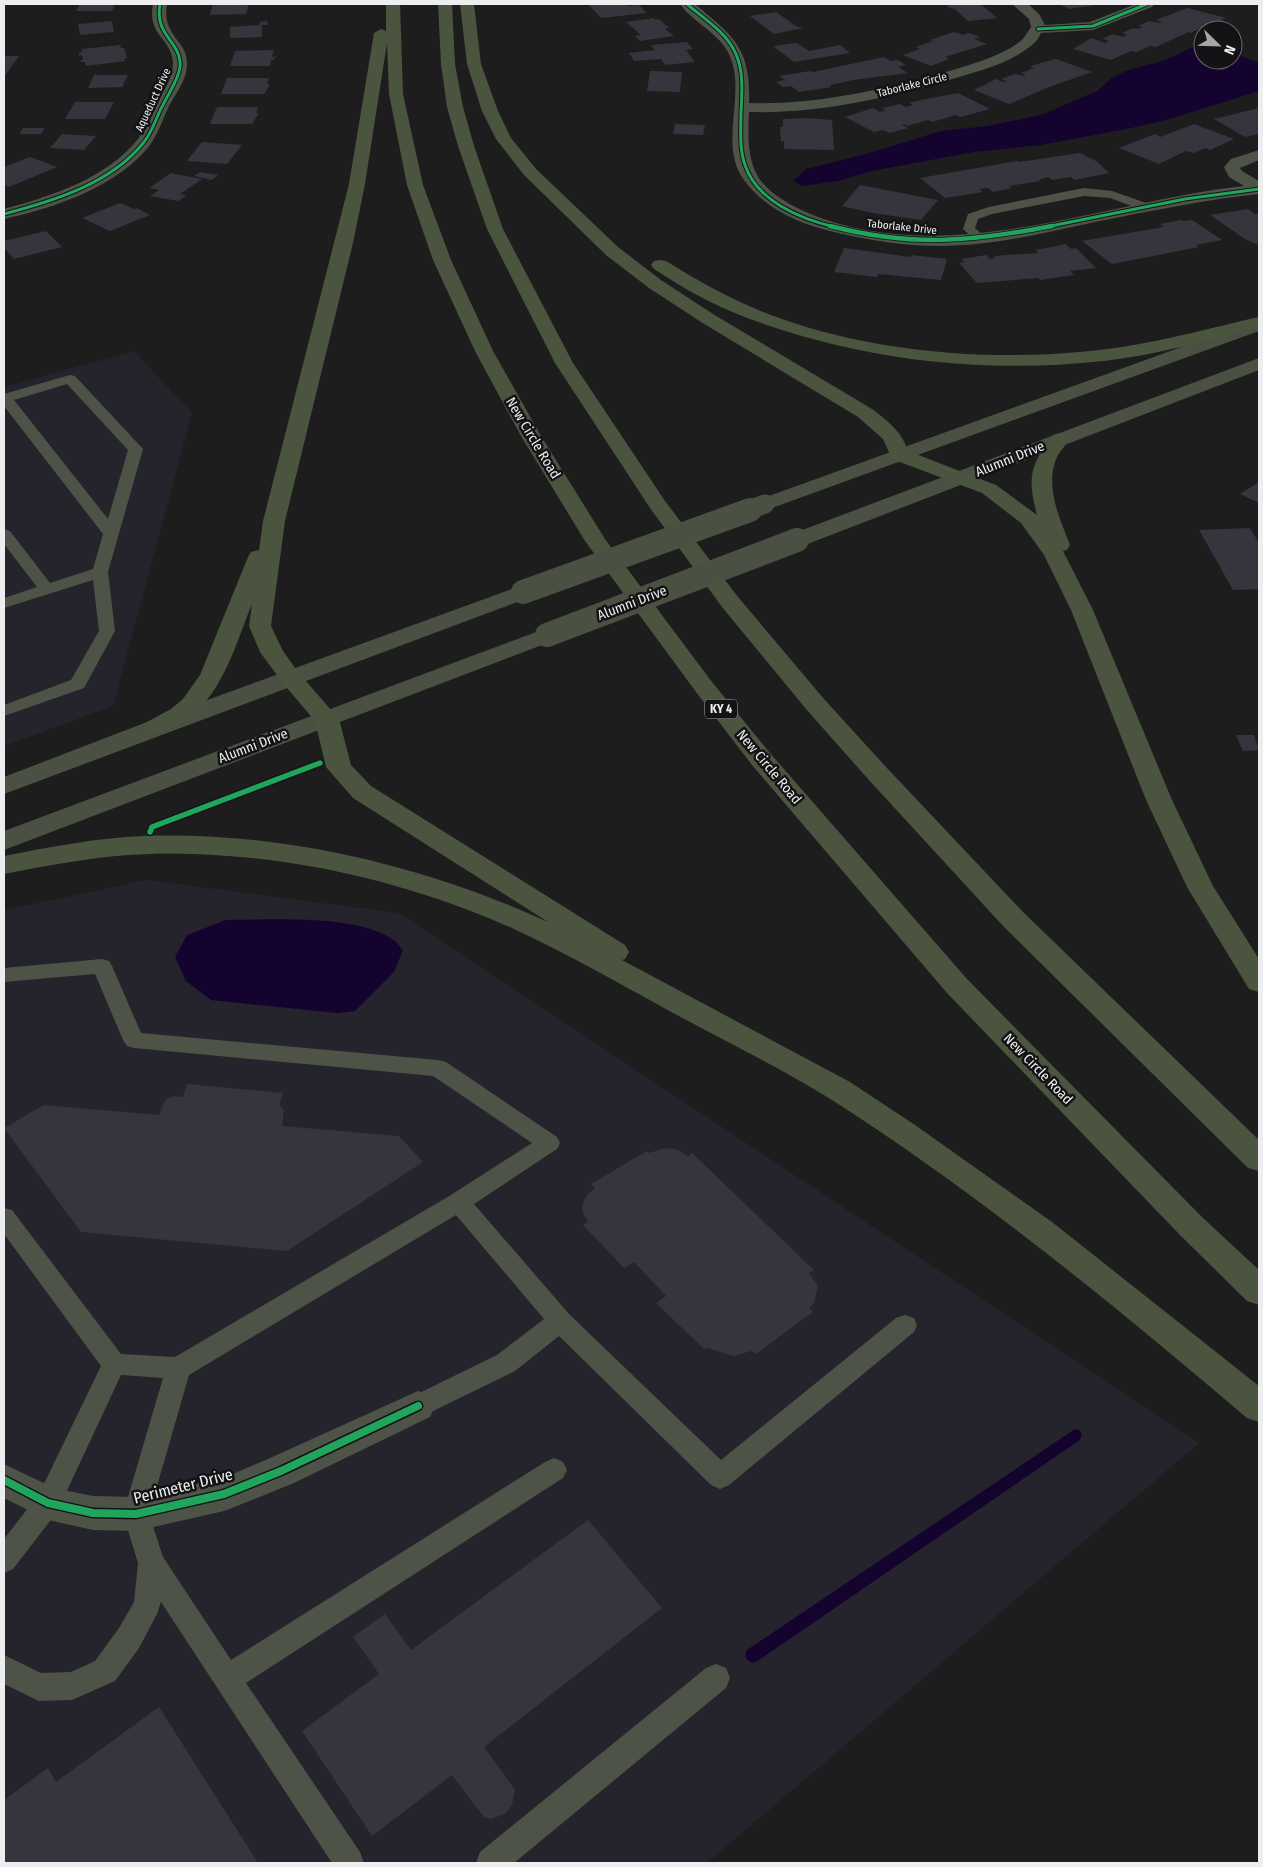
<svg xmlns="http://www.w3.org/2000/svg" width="1263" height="1867" font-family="'Fira Sans Condensed',sans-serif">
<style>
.built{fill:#25232b}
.water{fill:#15032f}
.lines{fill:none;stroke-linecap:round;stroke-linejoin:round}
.stream{fill:#15032f;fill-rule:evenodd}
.building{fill:#37343e}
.lane{fill:#4e5348;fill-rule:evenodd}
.street{fill:#4e5348;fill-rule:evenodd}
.secondary{fill:#4b5142;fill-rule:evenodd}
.highway{fill:#4b543e;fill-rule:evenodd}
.secondary-bridge-far1{stroke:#4b5142;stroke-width:19}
.secondary-bridge{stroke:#4b5142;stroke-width:24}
.cycleway-far3-casing{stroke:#131316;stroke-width:5}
.cycleway-far2-casing{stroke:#131316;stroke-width:6}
.cycleway-far1-casing{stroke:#131316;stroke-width:8}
.cycleway-casing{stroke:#131316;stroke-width:11}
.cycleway-far3{stroke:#20a55d;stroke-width:3}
.cycleway-far2{stroke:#20a55d;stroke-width:4.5}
.cycleway-far1{stroke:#20a55d;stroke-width:5.5}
.cycleway{stroke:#20a55d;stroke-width:8}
.labels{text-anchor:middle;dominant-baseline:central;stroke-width:5;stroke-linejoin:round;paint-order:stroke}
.far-street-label{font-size:11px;fill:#eeedef;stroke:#131316}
.shield{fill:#131316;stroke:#acacae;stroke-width:1}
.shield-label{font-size:12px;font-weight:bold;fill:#eeedef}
.street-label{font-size:14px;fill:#eeedef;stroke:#131316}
.near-street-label{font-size:16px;fill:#eeedef;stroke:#131316}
</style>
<rect width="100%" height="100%" fill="#1d1d1e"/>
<g class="built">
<path d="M134,351L192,413L113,706L4,746V387Z"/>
<path d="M147,880L399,913L1199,1443L707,1863H4V910Z"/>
</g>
<g class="water">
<path d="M1200,44H1203V60H1233V53L1259,63V91L1170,119L1131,128L1041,145L974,152L872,171L838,181L802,186L793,181L806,169L873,152L941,131L988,126L1041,115L1097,91L1113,77L1128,70L1163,61Z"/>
<path d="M226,920C271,920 354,914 392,939C396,941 399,946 403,950L394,972L355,1011L337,1013L211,1000L186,981L175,957L187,935Z"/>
</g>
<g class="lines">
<path class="stream" d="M1075,1429L1080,1430L1082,1435L1080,1440L759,1660L753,1663L747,1660L745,1655L747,1650Z"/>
</g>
<g class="building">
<path d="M80,4H115L112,11H76Z"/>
<path d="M213,4H249L246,14L210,15Z"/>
<path d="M588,4H625L628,6L639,5L647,13L601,18Z"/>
<path d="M945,4H977L982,5L997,18L968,21L955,9L947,7L948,6Z"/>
<path d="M1059,4H1096V5L1069,9Z"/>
<path d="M1187,8L1226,18L1208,27L1204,26L1191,33L1188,32L1156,47L1150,46L1137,52L1131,51L1111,60L1073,49L1091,38L1105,43L1109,41L1102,39L1113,34L1123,37L1127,35L1122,33L1133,28L1138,29L1143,27L1138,26L1149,21L1160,23L1162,22L1156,20Z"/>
<path d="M776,12L796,26L803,28L774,34L750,16Z"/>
<path d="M654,18L655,20L659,19L669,28L665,29L674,36L640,41L635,36L641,35L626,22Z"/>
<path d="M112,21L114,32L80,35L78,24Z"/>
<path d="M267,21L268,25H262V37L230,38V27L260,25V22Z"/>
<path d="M954,32L963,35L969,33L980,37L974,39L987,44L945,57L949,59L931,66L903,55L920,49L916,47L933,41L930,40Z"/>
<path d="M687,42L693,49L686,50L695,62L665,65L661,59L634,61L629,53L655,50L651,45Z"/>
<path d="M797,43L809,51L840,45L850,53L794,62L773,46Z"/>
<path d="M120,45L121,48H124L127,58L124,59L125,61L86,66L85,62H81V60H83L82,55L79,56V53L82,52V49Z"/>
<path d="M274,50L272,57L276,56L274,60H271L270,66H230L235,51Z"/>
<path d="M4,56H19L4,77Z"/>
<path d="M884,57L891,61L898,60L906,65L898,67L908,73L853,80L830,85L831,87L799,92L791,86L783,87L776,82L785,80L779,76L810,71L813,72Z"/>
<path d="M1056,59L1092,72L1049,87L1009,104L974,90L996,79L1003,82L1006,81L1001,79L1015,74L1023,76L1026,75L1021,73L1034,68L1030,66Z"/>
<path d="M650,71L682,72L680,92L647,91Z"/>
<path d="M94,75H128L122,87L88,88Z"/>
<path d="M227,78H269L267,84H270L264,94H221Z"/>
<path d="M958,93L990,109L960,117L956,115L932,122L928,120L907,126L904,124L902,125L908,128L890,133L883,130L874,132L845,117L873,108L880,112L886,110L882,108L900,104L906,107L913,105L909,103L926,99Z"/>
<path d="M75,102H114L105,119H65Z"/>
<path d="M217,107H258L256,113H259L252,124H210Z"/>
<path d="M1259,108V134L1245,137L1214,119Z"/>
<path d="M807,118L832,120L834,150L784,149V141H781L780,127H783V119Z"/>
<path d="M675,124L705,125L703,135L673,134Z"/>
<path d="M1194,124L1234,139L1210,150L1206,148L1193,153L1186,151L1159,164L1119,148L1155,134L1160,137Z"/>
<path d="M23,128H45L41,134H19Z"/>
<path d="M62,134L96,136L84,150L50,148Z"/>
<path d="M202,142L242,145L227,164L187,161Z"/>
<path d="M1080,153L1096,161L1109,173L1075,180L1071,177L1052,180L1048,177L1039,180L1040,181L1009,186L1012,188L993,192L988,188L979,189L983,192L945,198L920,178L1017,161L1019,162Z"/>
<path d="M30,157L57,167L9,187L4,185V167Z"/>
<path d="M200,172L218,175L212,180L194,176Z"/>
<path d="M171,173L202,179L180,194L187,195L178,201L150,196L159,190L149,188Z"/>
<path d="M860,185L938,200L921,220L873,213L842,206Z"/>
<path d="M120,203L134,209L137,208L150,215L110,231L82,218Z"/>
<path d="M1248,209L1255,214H1259V243L1256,244L1245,239L1210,215Z"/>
<path d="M1181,220L1184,221L1192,220L1222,240L1196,245L1199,247L1112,264L1082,241L1164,227L1160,224Z"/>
<path d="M46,231L62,247L14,259L4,248V241Z"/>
<path d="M1066,244L1071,249L1076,248L1096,268L1070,271L1074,275L1040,280L1038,278L977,283L959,263L964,262L961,259L986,255L990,259L996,258L994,256L1038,253L1036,250Z"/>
<path d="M844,248L911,257L912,255L947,259L941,280L878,274L877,277L834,272Z"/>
<path d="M1259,482V503L1240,494Z"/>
<path d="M1250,528L1259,543V589L1233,590L1199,530Z"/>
<path d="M1236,735H1254L1259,750L1243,751Z"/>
<path d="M187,1084L283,1093L279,1105L284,1110L282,1126L399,1136L423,1162L287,1251L81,1232L4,1128L44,1105L159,1115L165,1100L173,1096L183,1097Z"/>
<path d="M665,1148L676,1149L688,1156L692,1153L814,1270L809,1273L818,1286L814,1303L809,1308L813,1312L756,1354L751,1351L734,1356L707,1348L704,1349L656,1303L666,1296L634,1262L624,1268L583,1225L588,1222L582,1210L583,1203L587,1195L595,1188L591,1184L647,1151L649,1153Z"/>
<path d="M588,1520L662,1608L484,1747L515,1790L512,1805L505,1814L491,1819L484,1817L452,1775L372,1836L302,1731L379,1674L353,1637L385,1614L411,1650Z"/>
<path d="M159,1707L258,1863H4V1800L48,1768L56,1782Z"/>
</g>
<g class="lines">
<g class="lane">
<path d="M1084,188L1112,191L1149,204L1151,207L1145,211L1110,198L1084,196L992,214L978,219L975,228L986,238L984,241H976L963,229L968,214L989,207Z"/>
<path d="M70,375L75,376L143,449L108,572L115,631L84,688L4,716V705L71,680L99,631L93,580L4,608V598L37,587L4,544V529L10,531L50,583L93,569L103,534L4,406V394ZM67,384L128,450L108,519L14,400Z"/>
<path d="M102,959L109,961L112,966L141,1033L438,1060L446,1062L557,1137L560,1143L557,1149L474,1204L569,1314L721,1460L896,1318L905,1315L914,1318L917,1325L914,1332L729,1485L720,1489L711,1485L559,1336L515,1371L427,1414L418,1417L409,1414L405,1406L409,1398L497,1355L544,1319L456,1215L189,1375L149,1514L163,1557L231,1660L545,1462L554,1458L563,1462L567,1470L563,1478L246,1683L360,1852L364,1863H332L161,1602L157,1614L139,1648L115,1681L72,1700L39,1701L4,1684V1655L41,1673L71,1672L95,1661L119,1628L134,1602L138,1563L123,1514L163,1378L121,1375L57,1512L13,1569L4,1573V1539L39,1494L101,1366L4,1234V1208L12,1210L121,1354L175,1357L451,1195L532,1143L433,1076L134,1048L127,1046L123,1040L95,974L4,982V968Z"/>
<path d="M716,1664L726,1668L730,1678L726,1688L514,1863H476L480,1852L706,1668Z"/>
</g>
<g class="street">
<path d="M153,4H167C161,37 189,40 187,66C186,80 177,92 170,104C163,118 159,132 150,145C117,187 54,208 4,219V209C51,196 106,179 138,139C146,129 149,116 155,105C162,92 173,79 173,63C172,38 147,36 153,4Z"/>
<path d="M680,4H695C734,37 751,48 749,103C818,105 887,89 953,70C976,63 1004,55 1022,40C1026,36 1028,31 1031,27L1029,19L1012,4H1028L1039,14L1045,25L1090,22L1136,4H1154L1152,7L1093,30L1041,33C1039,37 1036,42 1032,45C1012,62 984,70 959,77C892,97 820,114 749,112C748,133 747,156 757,175C767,193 790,205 808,213C947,271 1103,201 1244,186L1229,177L1224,167L1231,159L1259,150V160L1240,168L1242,171L1259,181V194C1204,200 1150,211 1095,222C1044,233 992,246 939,246C903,246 868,240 834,232C800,224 766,210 744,180C719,146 744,100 732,62C724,34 696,26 680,4Z"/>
<path d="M418,1391L430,1395L435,1406L430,1417L294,1483L237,1506L224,1511L136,1531L93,1530L48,1520L4,1498V1464L54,1488L93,1496L136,1497L223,1478L268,1459Z"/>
</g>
<g class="secondary">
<path d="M1259,319V331L772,508L765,510L758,508L754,504L758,500Z"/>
<path d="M1259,358V370L805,545L797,546L789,545L786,540L789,535Z"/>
<path d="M523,585L531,587L534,592L531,597L4,794V777L147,722Z"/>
<path d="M547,628L555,630L559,635L555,640L4,850V831Z"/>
</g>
<g class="highway">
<path d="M386,4H400L403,94L423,185L451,260L493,351L541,436L605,539L712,682L770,753L967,979L1202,1217L1259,1270V1305L1247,1301L1180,1235L947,993L752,765L696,692L585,541L521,436L475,351L433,260L407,185L389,94L387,43L365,184L353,243L285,521L271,626L283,651L298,672L339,719L351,765L371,786L625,945L629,952L625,959L622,960L850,1082L915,1125L1052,1222L1259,1386V1422L1247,1418C1114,1305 979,1194 832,1100C778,1066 720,1039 664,1008C615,981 566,953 514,929C440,896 359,872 277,861C229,855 179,851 129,855C87,858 45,866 4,874V856C50,847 96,838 143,836C280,831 423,865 548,922L353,798L326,767L315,721L282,682L260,652L249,626L252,604C234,648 221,702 176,726C166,732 159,735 147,732L144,727L147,722L171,709L183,699L200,675L248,557L251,552L259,550L263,521L349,184L374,33L381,29L386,31Z"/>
<path d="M438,4H452L455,64L463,107L474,146L503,229L573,363L665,501L738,597L824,699L886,767L1024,913L1259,1140V1171L1248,1168L1004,927L868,779L806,709L722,607L650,508L555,363L487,229L458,146L447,107L441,64Z"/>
<path d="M460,4H474L481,64L498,111L511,138L536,169L618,247L661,280L713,314L872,409C887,420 903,433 908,451L996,485L1037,515C1027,478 1030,465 1053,435L1060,433L1067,435L1070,439C1065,446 1058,453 1055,462C1046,490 1060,519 1070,545L1067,550L1063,551L1093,610L1172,800L1213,886L1259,959V992L1249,989L1187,887L1146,800L1071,610L1044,555L1021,523L982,493L892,459L883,439L858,417L701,322L649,288L606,255L524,175L496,139L482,111L467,64Z"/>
<path d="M660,260L666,261C698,281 729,298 763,312C872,355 1007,364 1122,347C1168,340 1214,327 1259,317V327C1208,340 1157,355 1104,361C995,373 884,363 779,329C752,320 724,310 699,296C683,288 669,278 654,269L651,265L654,261Z"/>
</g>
<path class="secondary-bridge-far1" d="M746,511L765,504"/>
<g class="secondary-bridge">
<path d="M523,592L750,510"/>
<path d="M547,635L797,540"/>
</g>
<defs>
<g id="cycleway-far3">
<path d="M687,4C703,18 726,32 735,52C744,70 742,92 741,112C741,129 739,148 745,165C757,201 800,219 835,227"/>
<path d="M1038,29L1093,26L1147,4"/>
<path d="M4,214C53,201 111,184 144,142C153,131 156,117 163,105C169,92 178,81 180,67C182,41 154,37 160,4"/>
<path d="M1046,227L1185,199L1259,189"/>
</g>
<path id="cycleway-far2" d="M830,226C912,247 970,242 1052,226"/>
<path id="cycleway-far1" d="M150,832L152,827L320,763"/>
<path id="cycleway" d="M4,1480L48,1503L93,1513L136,1514L224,1494L281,1471L418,1406"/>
</defs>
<use href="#cycleway-far3" class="cycleway-far3-casing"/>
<use href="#cycleway-far2" class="cycleway-far2-casing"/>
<use href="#cycleway-far1" class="cycleway-far1-casing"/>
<use href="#cycleway" class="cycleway-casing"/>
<use href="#cycleway-far3" class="cycleway-far3"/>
<use href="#cycleway-far2" class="cycleway-far2"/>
<use href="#cycleway-far1" class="cycleway-far1"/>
<use href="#cycleway" class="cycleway"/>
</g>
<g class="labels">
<g class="far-street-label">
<text transform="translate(912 85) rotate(-14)">Taborlake Circle</text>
<text transform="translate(153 100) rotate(-65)">Aqueduct Drive</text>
<text transform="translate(902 227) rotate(6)">Taborlake Drive</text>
</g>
<rect class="shield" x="705" y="699.5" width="32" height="19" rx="4"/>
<g class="shield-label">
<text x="721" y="709">KY 4</text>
</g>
<g class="street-label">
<text transform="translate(533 438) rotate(59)">New Circle Road</text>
<text transform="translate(1010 459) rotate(-22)">Alumni Drive</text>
<text transform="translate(632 603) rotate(-21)">Alumni Drive</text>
<text transform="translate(253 746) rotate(-21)">Alumni Drive</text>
<text transform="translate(769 767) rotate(50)">New Circle Road</text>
<text transform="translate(1038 1069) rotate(46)">New Circle Road</text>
</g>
<g class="near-street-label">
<text transform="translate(183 1486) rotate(-14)">Perimeter Drive</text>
</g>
</g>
<rect width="1263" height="1867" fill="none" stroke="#eeedef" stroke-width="10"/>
<g transform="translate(1218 45) rotate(113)"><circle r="24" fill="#131316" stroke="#6b6a6d"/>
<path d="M0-4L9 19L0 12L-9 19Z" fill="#a5a4a6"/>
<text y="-8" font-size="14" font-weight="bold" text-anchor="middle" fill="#eeedef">N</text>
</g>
</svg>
